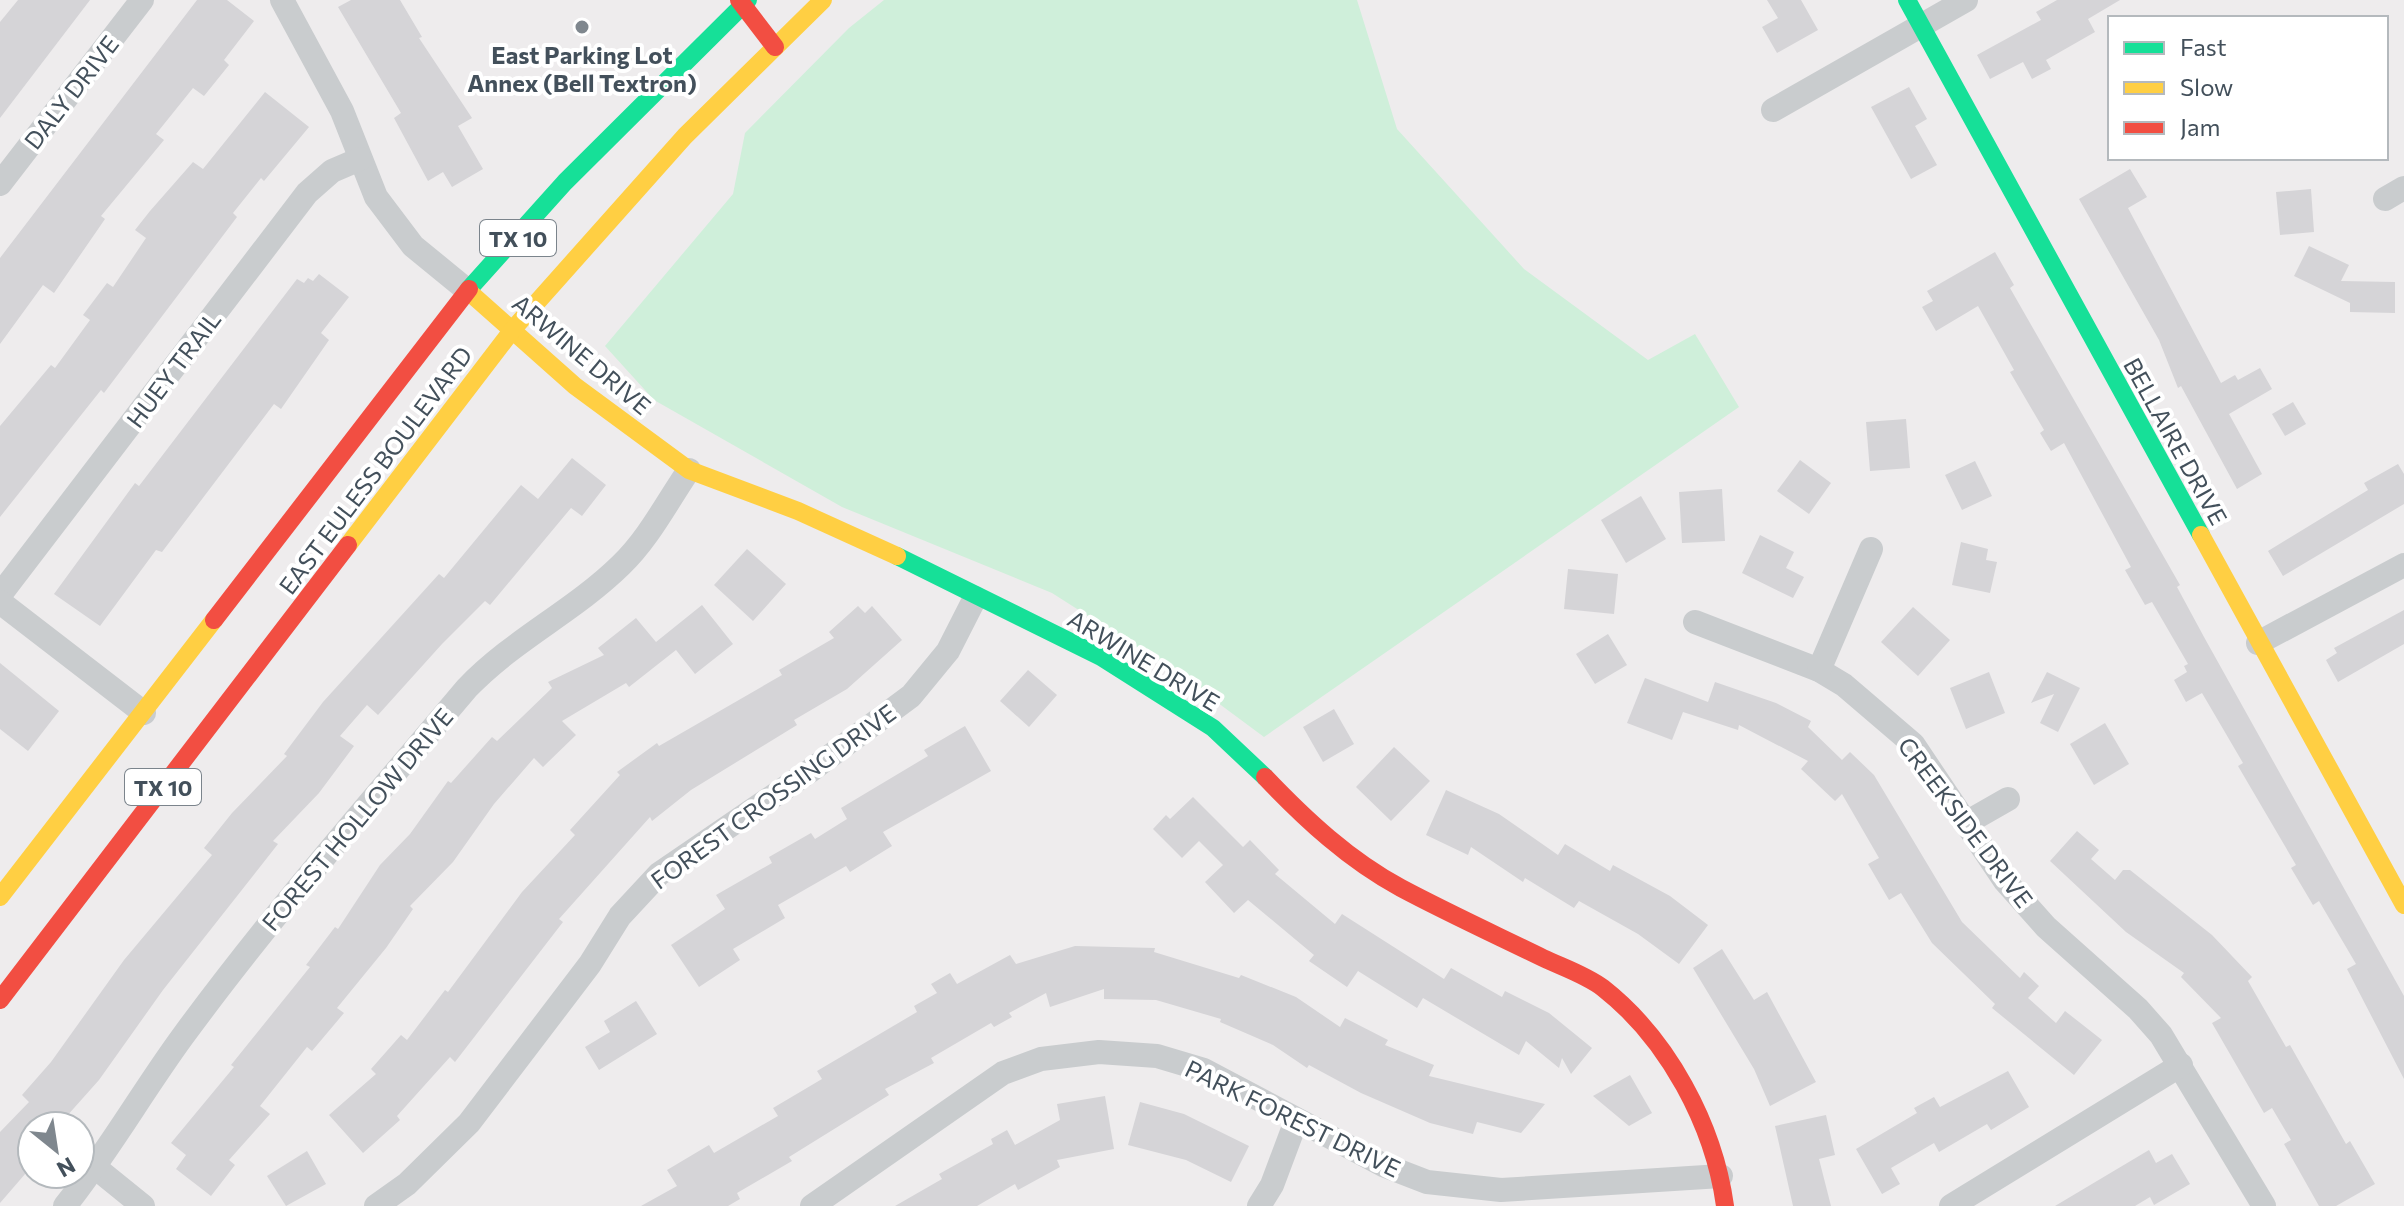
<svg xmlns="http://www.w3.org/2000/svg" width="2404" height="1206" font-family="Commissioner,sans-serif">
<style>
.green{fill:#cfefda}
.building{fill:#d5d4d7}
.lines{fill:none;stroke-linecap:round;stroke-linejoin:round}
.street{stroke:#c9ccce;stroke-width:24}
.fast{stroke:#16e098;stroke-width:18}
.slow{stroke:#ffcf43;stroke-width:18}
.jam{stroke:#f24e42;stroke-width:18}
.poi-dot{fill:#7f878e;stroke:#fff;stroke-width:3}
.labels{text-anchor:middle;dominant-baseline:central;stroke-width:8;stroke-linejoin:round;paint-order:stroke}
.shield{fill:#fff;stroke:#7b848c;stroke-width:2}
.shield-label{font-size:22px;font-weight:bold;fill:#43505b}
.poi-label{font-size:24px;font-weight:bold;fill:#43505b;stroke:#fff}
.street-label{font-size:24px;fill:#43505b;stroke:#fff}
</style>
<rect width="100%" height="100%" fill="#eeeced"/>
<path class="green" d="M884,0H1357L1397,129L1524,269L1648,360L1695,334L1739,407L1264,737L1179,674L1052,593L842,507L654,400L605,346L733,194L745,133L849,28Z"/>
<g class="building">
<path d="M18,0H90L0,118V22Z"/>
<path d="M197,0H227L254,21L224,60L229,65L204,96L193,88L156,134L164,140L101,216L105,219L54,293L43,285L0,344V258Z"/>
<path d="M351,0H400L422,37L419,38L472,118L458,126L483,169L452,187L443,172L428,181L394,118L401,113L338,7Z"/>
<path d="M1767,0H1801L1818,30L1777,53L1762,27L1778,18Z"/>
<path d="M2057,0H2120L2088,19L2095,32L2046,60L2051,69L2032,79L2023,62L1990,79L1977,55L2041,20L2036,12Z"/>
<path d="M1909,87L1927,119L1915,126L1937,165L1911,179L1871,107Z"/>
<path d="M265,92L309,127L264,181L261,178L233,213L237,217L104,393L101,390L0,517V426L51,365L55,368L90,320L83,315L107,283L113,287L146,238L135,230L150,211L193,162L203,169Z"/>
<path d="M2130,169L2147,197L2128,208L2221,383L2235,375L2238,380L2260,368L2272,389L2229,414L2262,474L2237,489L2181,386L2178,388L2159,340L2079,199Z"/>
<path d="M2311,189L2314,232L2280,235L2276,192Z"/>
<path d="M2309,246L2349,265L2341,281L2395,282V313L2350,312V303L2294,276Z"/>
<path d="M1995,252L2014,285L2010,288L2180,585L2177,587L2204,637L2404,996V1079L2347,969L2356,964L2319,901L2313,905L2291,868L2296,865L2238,766L2243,763L2202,693L2186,702L2174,680L2187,672L2184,666L2188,664L2152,602L2145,605L2125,570L2131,567L2064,443L2051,451L2040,433L2044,430L2010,372L2014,370L1978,306L1936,331L1922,307L1933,301L1927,291Z"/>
<path d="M319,274L349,297L321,333L329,340L281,409L274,404L162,552L156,550L100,626L54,594L135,483L139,486L297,279L304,283L308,278L313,281Z"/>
<path d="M2293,402L2306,424L2285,436L2272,414Z"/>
<path d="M1906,419L1910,468L1870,471L1866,422Z"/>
<path d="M572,458L606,485L582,516L571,508L490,605L485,601L442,644L378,715L367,705L340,736L354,746L319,793L273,841L278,844L163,990L99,1080L58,1126H32V1166L0,1203V1132L29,1102L22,1095L51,1062L124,960L212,855L204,848L232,813L287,756L284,754L323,702L439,574L444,578L521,485L538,499Z"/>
<path d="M1800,460L1831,483L1809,514L1777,491Z"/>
<path d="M1975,461L1992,496L1962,510L1945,475Z"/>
<path d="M2398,464L2404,474V504L2283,576L2268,551L2368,490L2364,483Z"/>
<path d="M1722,489L1725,541L1682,543L1679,492Z"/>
<path d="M1641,496L1666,539L1626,563L1601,520Z"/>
<path d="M1760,535L1794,552L1786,568L1804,577L1793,598L1742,573Z"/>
<path d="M1961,542L1988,549L1986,560L1997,562L1990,593L1952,585Z"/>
<path d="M747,549L786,584L753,621L714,585Z"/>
<path d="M1568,569L1618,574L1614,614L1564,609Z"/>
<path d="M702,605L733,644L695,674L676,650L629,687L626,683L562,721L576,735L543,767L534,758L494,804L453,862L410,906L413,909L386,948L337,1008L344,1013L312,1051L307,1047L260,1106L270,1114L229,1160L235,1165L211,1196L176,1169L186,1155L171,1143L234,1067L231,1065L310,967L306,965L335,927L338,929L380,865L410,834L448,781L451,783L492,737L497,741L552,688L548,682L604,655L598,648L636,618L656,642Z"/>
<path d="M858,606L865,613L872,606L902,640L847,689L794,720L797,725L691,790L652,821L650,817L559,919L563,922L455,1062L450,1057L397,1116L400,1120L363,1153L329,1115L376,1074L371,1069L401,1035L407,1040L445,990L448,992L522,892L575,835L570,830L620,775L617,772L657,743L659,746L782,675L779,670L834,638L829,632Z"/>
<path d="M1913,607L1950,640L1918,676L1881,642Z"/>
<path d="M2404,610V644L2338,682L2326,660L2337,653L2334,648Z"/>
<path d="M1608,634L1627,665L1595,684L1576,654Z"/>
<path d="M0,663L59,711L28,751L0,729Z"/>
<path d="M1028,670L1057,695L1029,727L1000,701Z"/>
<path d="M1989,672L2005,713L1966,729L1950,688Z"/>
<path d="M2047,672L2080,688L2058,732L2040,723L2054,694L2031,703Z"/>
<path d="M1645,678L1708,702L1715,682L1776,703L1811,721L1808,727L1842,760L1850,752L1874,775L1962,922L2020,978L2024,972L2039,986L2028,998L2056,1023L2065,1011L2102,1040L2074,1075L1992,1008L1995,1004L1932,943L1901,893L1889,900L1868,864L1879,858L1842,794L1835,801L1801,769L1808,761L1739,725L1738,730L1683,712L1672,740L1627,723Z"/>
<path d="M1334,709L1354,744L1323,762L1303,727Z"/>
<path d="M2105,723L2129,764L2094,785L2070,744Z"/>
<path d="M965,726L991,771L883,832L892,846L850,872L846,866L778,905L785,918L733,949L740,960L699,987L671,945L725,909L716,895L772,863L769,857L811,833L815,839L847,819L841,808L928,756L924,750Z"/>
<path d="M1394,747L1430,781L1391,821L1356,787Z"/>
<path d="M1446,790L1499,814L1558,855L1565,844L1610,871L1613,865L1670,896L1708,925L1679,964L1638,934L1579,901L1574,908L1525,878L1523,882L1471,847L1468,855L1426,835Z"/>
<path d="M1193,797L1243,847L1250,840L1279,870L1275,874L1335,924L1342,914L1444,979L1451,968L1502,997L1505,991L1549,1013L1592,1048L1571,1074L1562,1058L1559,1068L1526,1041L1519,1055L1423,998L1417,1008L1358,971L1347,987L1309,961L1314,955L1248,900L1234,913L1205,882L1223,865L1199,841L1182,858L1153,829L1166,815L1170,819Z"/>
<path d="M2077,831L2099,850L2091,859L2115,880L2123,870H2130L2212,935L2252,977L2248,981L2286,1047L2290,1045L2346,1144L2350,1141L2375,1184L2336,1206H2319L2284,1144L2291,1140L2272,1108L2264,1113L2212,1023L2221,1018L2181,977L2184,973L2126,932L2050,861Z"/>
<path d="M1075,946L1155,948L1154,952L1239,978L1241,975L1296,997L1340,1027L1345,1018L1388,1040L1385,1045L1434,1065L1429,1076L1545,1104L1521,1133L1477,1122L1473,1134L1430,1123L1361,1093L1309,1065L1307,1068L1273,1045L1220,1022L1221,1019L1156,1000L1104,999V989L1050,1007L1046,993L1009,1013L1012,1017L994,1027L991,1023L931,1058L934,1063L885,1089L889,1095L789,1157L792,1161L737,1193L740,1199L728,1206H641L677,1186L667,1170L709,1145L714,1153L778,1116L773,1108L822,1079L817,1071L917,1012L914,1006L937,993L931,984L950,973L957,984L1010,955L1016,964Z"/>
<path d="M1722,949L1754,1000L1767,992L1816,1082L1770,1106L1754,1069L1693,968Z"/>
<path d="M636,1001L657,1034L599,1070L585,1047L610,1032L604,1021Z"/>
<path d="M2008,1071L2029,1107L1991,1130L1987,1124L1939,1152L1934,1143L1891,1168L1900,1184L1882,1194L1856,1149L1917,1113L1914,1108L1934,1097L1940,1107Z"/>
<path d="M1630,1075L1652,1113L1629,1126L1593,1096Z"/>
<path d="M1105,1096L1114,1149L1057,1160L1060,1167L1018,1190L1015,1184L977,1206H895L942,1179L939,1174L993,1144L991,1139L1007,1130L1015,1145L1060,1120L1057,1104Z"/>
<path d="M1140,1102L1184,1114L1249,1146L1231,1182L1186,1160L1128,1145Z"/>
<path d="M1826,1115L1835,1155L1819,1159L1831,1206H1793L1775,1126Z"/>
<path d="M2149,1150L2156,1163L2172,1154L2190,1184L2154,1205L2150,1197L2135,1206H2055Z"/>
<path d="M307,1151L326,1184L286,1206L267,1176Z"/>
</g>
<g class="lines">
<g class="street">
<path d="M282,0L342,111L376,197L413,246L468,291"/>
<path d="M1773,110L1966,0"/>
<path d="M0,184L142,0"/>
<path d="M2385,199L2404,188"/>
<path d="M0,595L307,193L332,171L360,159"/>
<path d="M0,602L144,713"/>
<path d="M1695,622L1819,670L1844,685L1913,744L2005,881L2046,927L2138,1009L2161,1035L2264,1206"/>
<path d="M2258,643L2404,565"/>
<path d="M1819,670L1871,549"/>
<path d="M1966,823L2008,799"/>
<path d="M96,1168L143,1206"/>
<path d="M65,1206C108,1152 142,1092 183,1036C271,916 370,803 467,688C514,639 573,612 621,565C649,538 667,502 689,470"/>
<path d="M376,1206L407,1184L469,1123L590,964L620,916L659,874L810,771L911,696L948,651L975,598"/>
<path d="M812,1206L1003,1073L1041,1059L1099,1052L1157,1056L1204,1070L1383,1165L1427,1182L1501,1190L1721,1176"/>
<path d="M1259,1206L1272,1185L1296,1121"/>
<path d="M1951,1206L2181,1065"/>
</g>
<g class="fast">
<path d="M1907,0L2201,535"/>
<path d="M469,289L565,182L748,0"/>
<path d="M897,556L1101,657L1213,728L1265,777"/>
</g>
<g class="slow">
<path d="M468,291L575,386L689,470L798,511L897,556"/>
<path d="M2201,535L2404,905"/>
<path d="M348,545L514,328L685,136L823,0"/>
<path d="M0,897L214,620"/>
</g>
<g class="jam">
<path d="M739,0L775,47"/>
<path d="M214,620L469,289"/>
<path d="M1265,777C1306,820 1349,860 1401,888C1448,913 1496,935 1543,958C1562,967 1586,975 1603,988C1668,1039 1714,1125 1725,1206"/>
<path d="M0,1000L348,545"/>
</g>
</g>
<circle class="poi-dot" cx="582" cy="27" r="8"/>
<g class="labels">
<g class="shield">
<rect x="480" y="220" width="76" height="36" rx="6"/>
<rect x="125" y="769" width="76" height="36" rx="6"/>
</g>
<g class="shield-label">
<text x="518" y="238">TX 10</text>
<text x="163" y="787">TX 10</text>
</g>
<g class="poi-label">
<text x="582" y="54">East Parking Lot<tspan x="582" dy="28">Annex (Bell Textron)</tspan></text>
</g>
<g class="street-label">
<text transform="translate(71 92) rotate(-52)">DALY DRIVE</text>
<text transform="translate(582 354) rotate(40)">ARWINE DRIVE</text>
<text transform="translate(173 369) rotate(-53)">HUEY TRAIL</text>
<text transform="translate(2176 441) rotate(61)">BELLAIRE DRIVE</text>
<text transform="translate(375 470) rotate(-53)">EAST EULESS BOULEVARD</text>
<text transform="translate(1144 660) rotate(31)">ARWINE DRIVE</text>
<text transform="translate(773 796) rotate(-36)">FOREST CROSSING DRIVE</text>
<text transform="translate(357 819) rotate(-50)">FOREST HOLLOW DRIVE</text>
<text transform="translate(1966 822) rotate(53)">CREEKSIDE DRIVE</text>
<text transform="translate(1293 1118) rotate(26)">PARK FOREST DRIVE</text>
</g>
</g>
<rect x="2108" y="16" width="280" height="144" fill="#ffffff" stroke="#b4b9bd" stroke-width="2"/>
<rect x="2124" y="42" width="40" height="12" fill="#16e098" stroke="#b4b9bd" stroke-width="2"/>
<text x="2180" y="56" font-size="24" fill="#43505b">Fast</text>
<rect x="2124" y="82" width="40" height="12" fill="#ffcf43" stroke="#b4b9bd" stroke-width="2"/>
<text x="2180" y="96" font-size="24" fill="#43505b">Slow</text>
<rect x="2124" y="122" width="40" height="12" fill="#f24e42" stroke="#b4b9bd" stroke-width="2"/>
<text x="2180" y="136" font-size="24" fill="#43505b">Jam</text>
<g transform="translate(56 1150) rotate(150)"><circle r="38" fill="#ffffff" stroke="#b4b9bd" stroke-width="2"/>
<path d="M0-6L14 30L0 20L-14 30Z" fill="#7f878e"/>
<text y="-12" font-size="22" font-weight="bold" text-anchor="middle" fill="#43505b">N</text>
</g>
</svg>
